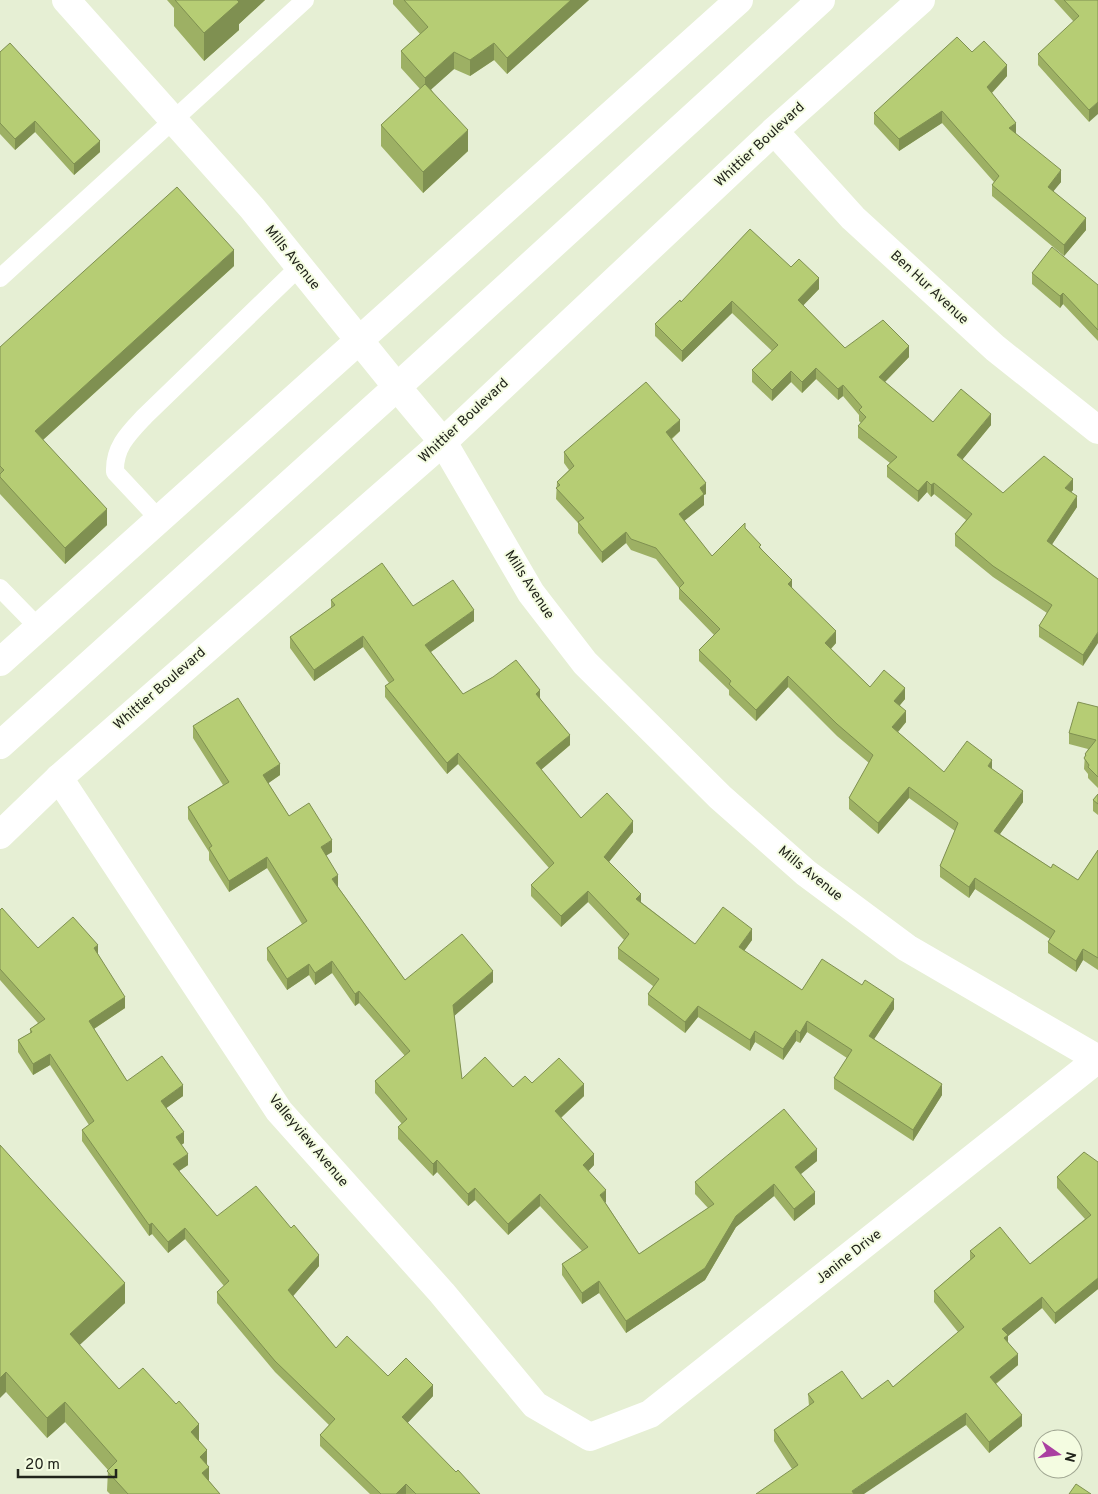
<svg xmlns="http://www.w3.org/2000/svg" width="1098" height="1494" font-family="Overpass,sans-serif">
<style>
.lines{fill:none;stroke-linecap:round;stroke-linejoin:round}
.lane{stroke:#fff;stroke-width:18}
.street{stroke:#fff;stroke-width:28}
.secondary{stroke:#fff;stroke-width:28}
.primary{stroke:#fff;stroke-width:28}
.wall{fill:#9db064}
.shaded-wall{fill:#7f9051}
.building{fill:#b6cd74;stroke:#7f9051}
.labels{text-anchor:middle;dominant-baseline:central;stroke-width:4;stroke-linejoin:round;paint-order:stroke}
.street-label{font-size:14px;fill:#21241b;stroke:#f4fce1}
</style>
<rect width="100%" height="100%" fill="#e6efd4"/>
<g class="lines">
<g class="lane">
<path d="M0,278L305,0"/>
<path d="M159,519L115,472C114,447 129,433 145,416L299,267"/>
<path d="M0,588L38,627"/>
</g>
<g class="street">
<path d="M774,131L853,218L995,348L1098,430"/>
<path d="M397,387L443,442L531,593L585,663L720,797L806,873L907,948L1098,1059"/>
<path d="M59,778L279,1111L442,1293L535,1405L590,1437L650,1414L1098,1059"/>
<path d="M0,835L59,778L443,442L774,131L921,0"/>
</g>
<path class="secondary" d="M66,0L252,208L397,387"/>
<g class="primary">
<path d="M0,662L739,0"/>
<path d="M0,745L397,387L821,0"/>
</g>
</g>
<g class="wall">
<path d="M167,0H265L239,24V30L204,61L174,26V8Z"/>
<path d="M393,0H589L507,74L494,60L470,76L454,69L431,89L468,151L423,193L381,146V125L420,89L401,68V51L420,34L393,4Z"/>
<path d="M1054,0H1098L1089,122L1038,65V54L1074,22Z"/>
<path d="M0,52L100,152L74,175L35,132L15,150L0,134Z"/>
<path d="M972,52L1007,76L992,93L1016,134L1061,182L1053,191L1086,230L1064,256L992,196V185L994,182L942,123L899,151L874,124V113Z"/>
<path d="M234,266L43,440L107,525L65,564L0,494V347Z"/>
<path d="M791,267L819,289L803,305L845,348L909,357L885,382L933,422L991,425L962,460L1003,493L1073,490L1071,492L1077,507L1052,544L1098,579L1083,666L1039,637V626L1047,613L993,577L955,546V534L966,520L934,494L931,497L927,492L918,502L887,477V466L890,463L858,438V426L861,423L859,421V415L843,396L838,400L816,379L802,393L791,382L772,401L752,382V370L772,351L732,313L682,362L655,336V324L681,302Z"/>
<path d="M1032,273L1098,285V341L1063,304L1060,308L1032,284Z"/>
<path d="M680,431L672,439L706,494L704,495V505L684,521L712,556L745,528L836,643L831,649L870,687L905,699L900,705L906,722L898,732L944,772L992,769L1023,802L1000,834L1051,868L1078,880L1098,850V970L1083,960L1076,972L1048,953V942L1050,939L975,889L969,898L940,877V866L955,831L909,798L878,834L849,809V798L869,763L837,736L788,687L756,721L729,695V690L699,661V650L714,635L679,599V588L656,559L631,550L626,543L602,563L578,533V523L556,499L557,482L569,470L564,463V452Z"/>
<path d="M331,600L413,606L474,621L431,652L463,694L540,698L570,745L541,770L581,818L633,832L609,862L641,902L695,944L752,940L744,951L802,990L894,1009L874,1039L942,1095L913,1141L834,1089V1078L847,1058L807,1032L800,1043L796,1041L783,1060L755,1042L750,1051L698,1017L685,1033L648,1005V994L653,986L618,959V948L624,940L588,902L561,927L531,896V885L549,868L458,764L447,774L385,697V686L389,683L363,647L314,681L290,648V637L331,608Z"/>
<path d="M1098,707V788L1088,778V774L1084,769L1085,754L1088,749L1069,744V733Z"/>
<path d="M193,726L280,775L268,783L289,816L332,852L326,855L338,887L405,980L493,982L454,1016L462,1079L513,1087L532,1083L584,1096L561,1118L594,1165L588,1171L606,1202H605L639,1254L708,1208L695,1194V1182L817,1161L800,1174L815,1204L794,1221L774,1196L736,1227L705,1280L626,1333L599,1293L582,1304L562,1275V1264L582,1251L540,1206L508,1235L475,1200L468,1206L437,1172L433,1176L398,1139V1127L402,1124L375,1093V1081L405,1056L359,1003L355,1006L332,973L315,985L309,975L287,990L267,960V948L302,924L267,868L229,892L209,860V852L188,819V807L223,785L193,738Z"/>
<path d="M1098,794V815L1093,811V800Z"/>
<path d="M0,910L38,948L98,954L125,1008L94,1029L127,1081L183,1096L166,1108L184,1143L181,1145L188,1165L179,1171L217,1216L319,1266L293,1296L336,1348L388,1376L433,1396L407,1423L456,1472L480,1494H370L320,1446V1435L329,1425L275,1372L217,1303V1292L224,1286L185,1239L168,1253L152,1234L149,1236L82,1141V1130L89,1125L50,1065L33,1075L18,1052V1040L30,1033V1029L38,1023L0,980Z"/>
<path d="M0,1145L125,1303L79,1345L119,1389L199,1442L207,1465L209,1481L220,1494H110L107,1491L108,1470L65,1422L47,1438L6,1392Z"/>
<path d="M1084,1152L1098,1289L1055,1324L1042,1308L1008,1336V1342L1018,1365L996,1384L1022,1426L989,1453L966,1425L792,1469L774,1441V1430L809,1406L808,1394L862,1399L893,1387L958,1332L934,1302V1291L970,1260V1251L1030,1264L1085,1219L1057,1188V1177Z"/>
</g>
<g class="shaded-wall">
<path d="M236,0H265L239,24V30L204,61V33Z"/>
<path d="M571,0H589L507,74V58Z"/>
<path d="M494,43V60L470,76V60Z"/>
<path d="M454,52V69L425,95V78Z"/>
<path d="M1007,65V76L987,98V87Z"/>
<path d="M1098,102V114L1089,122V110Z"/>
<path d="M942,111V123L899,151V139Z"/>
<path d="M35,121V132L15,150V139Z"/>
<path d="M1016,123V134L1009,128Z"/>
<path d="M468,130V151L423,193V172Z"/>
<path d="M100,141V152L74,175V164Z"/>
<path d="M1061,170V182L1048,198V187Z"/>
<path d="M1086,218V230L1064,256V245Z"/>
<path d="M234,250V266L35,447V431Z"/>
<path d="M819,278V289L798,311V300Z"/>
<path d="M1063,293V304L1060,308V296Z"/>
<path d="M732,301V313L682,362V351Z"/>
<path d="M909,346V357L879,388V377Z"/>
<path d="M816,368V379L802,393V382Z"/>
<path d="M791,371V382L772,401V390Z"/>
<path d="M843,385V396L838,400V389Z"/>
<path d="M991,414V425L957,466V455Z"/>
<path d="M680,420V431L666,443V432Z"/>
<path d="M1073,479V490L1065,500V488Z"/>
<path d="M927,481V492L918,502V491Z"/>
<path d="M706,483V494L704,495V505L679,525V514L700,488Z"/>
<path d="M934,483V494L931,497V485Z"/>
<path d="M1077,496V507L1047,552V541Z"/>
<path d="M107,509V525L65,564V548Z"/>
<path d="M626,532V543L602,563V552Z"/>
<path d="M792,580V591L788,584Z"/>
<path d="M474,610V621L425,656V645Z"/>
<path d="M836,631V643L825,655V643Z"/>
<path d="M1098,632V643L1083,666V655Z"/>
<path d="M363,636V647L314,681V670Z"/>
<path d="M788,676V687L756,721V710Z"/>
<path d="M905,688V699L894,712V701Z"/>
<path d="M540,690V701L536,694Z"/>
<path d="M906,711V722L892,739V727Z"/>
<path d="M570,735V745L536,774V763Z"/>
<path d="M458,753V764L447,774V763Z"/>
<path d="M992,760V771L988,766Z"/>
<path d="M280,764V775L263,787V775Z"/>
<path d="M909,787V798L878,834V823Z"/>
<path d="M1023,791V802L994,842V831Z"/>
<path d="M633,821V832L604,868V857Z"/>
<path d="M332,840V852L321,859V847Z"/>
<path d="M267,857V868L229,892V881Z"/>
<path d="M338,875V887L332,879Z"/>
<path d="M975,878V889L969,898V887Z"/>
<path d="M588,891V902L561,927V916Z"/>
<path d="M641,894V905L636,899Z"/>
<path d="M752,929V940L739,958V947Z"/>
<path d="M98,945V956L94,948Z"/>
<path d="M1083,949V960L1076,972V961Z"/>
<path d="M332,961V973L315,985V973Z"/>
<path d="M309,964V975L287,990V979Z"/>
<path d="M493,971V982L453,1017V1005Z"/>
<path d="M359,991V1003L355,1006V994Z"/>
<path d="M125,997V1008L89,1032V1021Z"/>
<path d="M894,999V1009L869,1047V1036Z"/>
<path d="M698,1006V1017L685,1033V1022Z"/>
<path d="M807,1021V1032L800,1043V1033Z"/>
<path d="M796,1030V1041L783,1060V1049Z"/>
<path d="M755,1031V1042L750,1051V1040Z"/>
<path d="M50,1054V1065L33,1075V1064Z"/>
<path d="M584,1084V1096L555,1123V1111Z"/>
<path d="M942,1084V1095L913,1141V1130Z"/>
<path d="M183,1085V1096L161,1112V1101Z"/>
<path d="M184,1132V1143L176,1149V1137Z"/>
<path d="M817,1149V1161L795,1179V1167Z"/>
<path d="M188,1154V1165L173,1175V1164Z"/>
<path d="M594,1154V1165L583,1177V1165Z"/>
<path d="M437,1160V1172L433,1176V1164Z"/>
<path d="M774,1184V1196L736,1227L705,1280L626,1333V1321L736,1216Z"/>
<path d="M475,1188V1200L468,1206V1194Z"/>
<path d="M606,1190V1202L600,1207V1195Z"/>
<path d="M815,1192V1204L794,1221V1209Z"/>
<path d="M540,1194V1206L508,1235V1224Z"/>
<path d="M152,1223V1234L149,1236V1225Z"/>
<path d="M185,1228V1239L168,1253V1242Z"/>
<path d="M319,1255V1266L288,1302V1290Z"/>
<path d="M1098,1278V1289L1055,1324V1313Z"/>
<path d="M599,1281V1293L582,1304V1293Z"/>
<path d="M125,1283V1303L70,1354V1334Z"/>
<path d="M1042,1297V1308L1008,1336V1347L1004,1349L1002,1329Z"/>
<path d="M1018,1354V1365L990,1388V1377Z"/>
<path d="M6,1372V1392L0,1398V1378Z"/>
<path d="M433,1385V1396L402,1429V1417Z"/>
<path d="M65,1402V1422L47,1438V1418Z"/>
<path d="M966,1413V1425L864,1494H852V1491Z"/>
<path d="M1022,1415V1426L989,1453V1442Z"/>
<path d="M199,1424V1444L191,1432Z"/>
<path d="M207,1450V1469L209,1467V1487L202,1475L200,1457Z"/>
<path d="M406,1484V1494H396Z"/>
</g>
<g class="building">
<path d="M175,0H237L239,2L204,33Z"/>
<path d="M404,0H571L507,58L494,43L470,60L454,52L425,78L401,51L428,27Z"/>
<path d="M1064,0H1098V102L1089,110L1038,54L1079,16Z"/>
<path d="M957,37L972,52L984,41L1007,65L987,87L1016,123L1009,128L1061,170L1048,187L1086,218L1064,245L992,185L999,176L942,111L899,139L874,113Z"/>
<path d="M10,43L100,141L74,164L35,121L15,139L0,123V52Z"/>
<path d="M425,84L468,130L423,172L381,125Z"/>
<path d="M177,187L234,250L35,431L107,509L65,548L0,477V474L4,470L0,466V347Z"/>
<path d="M750,229L791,267L799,259L819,278L798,300L845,348L883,320L909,346L879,377L933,422L961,389L991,414L957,455L1003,493L1044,456L1073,479L1065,488L1077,496L1047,541L1098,579V632L1083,655L1039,626L1052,605L993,566L955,534L972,514L934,483L931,485L927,481L918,491L887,466L897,457L858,426L866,417L859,410L862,407L843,385L838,389L816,368L802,382L791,371L772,390L752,370L778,345L732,301L682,351L655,324L680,300L681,302Z"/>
<path d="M1052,247L1098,285V330L1063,293L1060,296L1032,273Z"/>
<path d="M646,382L680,420L666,432L706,483L700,488L704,494L679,514L712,556L745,523V528L761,545L759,547L792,580L788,584L836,631L825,643L870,687L884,670L905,688L894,701L906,711L892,727L944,772L967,741L992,760L988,766L1023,791L994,831L1051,868L1053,864L1078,880L1098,850V958L1083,949L1076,961L1048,942L1055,931L975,878L969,887L940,866L958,823L909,787L878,823L849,798L873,755L837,724L788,676L756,710L729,684L731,681L699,650L720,629L679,588L684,583L656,548L631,539L626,532L602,552L578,522L584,518L556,488L560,485L557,482L574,466L564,452Z"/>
<path d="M382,563L413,606L453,580L474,610L425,645L463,694L493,677L516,660L540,690L536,694L570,735L536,763L581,818L607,793L633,821L604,857L641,894L636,899L695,944L723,907L752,929L739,947L802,990L822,959L862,985L865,980L894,999L869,1036L942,1084L913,1130L834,1078L852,1050L807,1021L800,1033L796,1030L783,1049L755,1031L750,1040L698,1006L685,1022L648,994L659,979L618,948L629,934L588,891L561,916L531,885L554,863L458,753L447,763L385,686L394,680L363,636L314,670L290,637L335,605L331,600Z"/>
<path d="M238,698L280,764L263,775L289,816L309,803L332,840L321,847L338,875L332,879L405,980L462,934L493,971L453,1005L462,1079L485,1057L513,1087L525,1076L532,1083L559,1058L584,1084L555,1111L594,1154L583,1165L606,1190L600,1195L639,1254L714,1204L695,1182L784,1109L817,1149L795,1167L815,1192L794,1209L774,1184L736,1216L705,1268L626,1321L599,1281L582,1293L562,1264L588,1247L540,1194L508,1224L475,1188L468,1194L437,1160L433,1164L398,1127L407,1119L375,1081L410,1051L359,991L355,994L332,961L315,973L309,964L287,979L267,948L307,921L267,857L229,881L209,848L212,846L188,807L229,782L193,726Z"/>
<path d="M1078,702L1098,707V777L1088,767L1089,765L1084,758L1086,755L1085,754L1096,740L1069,733Z"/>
<path d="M1098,794V804L1093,800Z"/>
<path d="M2,908L38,948L73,917L98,945L94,948L125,997L89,1021L127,1081L162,1056L183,1085L161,1101L184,1132L176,1137L188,1154L173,1164L217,1216L256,1186L291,1228L294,1225L319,1255L288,1290L336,1348L347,1336L388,1376L406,1358L433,1385L402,1417L456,1472L458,1470L480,1494H416L406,1484L396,1494H381L320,1435L335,1419L275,1361L217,1292L229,1281L185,1228L168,1242L152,1223L149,1225L82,1130L94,1121L50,1054L33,1064L18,1040L32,1032L30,1029L45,1019L0,969V910Z"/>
<path d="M0,1145L125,1283L70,1334L119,1389L143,1368L176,1404L179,1401L199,1424L191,1432L207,1450L200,1457L209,1467L202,1473L220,1494H128L107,1471L117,1461L65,1402L47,1418L6,1372L0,1378Z"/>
<path d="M1084,1152L1098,1162V1278L1055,1313L1042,1297L1002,1329L1008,1335L1004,1338L1018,1354L990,1377L1022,1415L989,1442L966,1413L852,1491L854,1494H756L798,1465L774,1430L814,1402L808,1394L842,1371L862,1399L888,1380L893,1387L964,1327L934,1291L975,1256L970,1251L1000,1227L1030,1264L1091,1215L1057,1177Z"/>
<path d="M1076,1484L1091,1494H1069Z"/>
</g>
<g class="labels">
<g class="street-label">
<text transform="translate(760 145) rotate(-43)">Whittier Boulevard</text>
<text transform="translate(292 258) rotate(51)">Mills Avenue</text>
<text transform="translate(929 288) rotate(43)">Ben Hur Avenue</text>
<text transform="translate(464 421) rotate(-43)">Whittier Boulevard</text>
<text transform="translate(529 585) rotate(57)">Mills Avenue</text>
<text transform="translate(160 689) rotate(-41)">Whittier Boulevard</text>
<text transform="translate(810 874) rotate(39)">Mills Avenue</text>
<text transform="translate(308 1141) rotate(50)">Valleyview Avenue</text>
<text transform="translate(849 1257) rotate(-38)">Janine Drive</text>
</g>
</g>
<g transform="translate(1058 1454) rotate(104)"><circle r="24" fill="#f4fce1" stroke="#a0a692"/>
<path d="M0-4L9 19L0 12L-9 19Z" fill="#aa40a1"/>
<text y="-8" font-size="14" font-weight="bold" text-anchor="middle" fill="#21241b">N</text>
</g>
<path d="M18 1469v8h98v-8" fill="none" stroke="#21241b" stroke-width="2.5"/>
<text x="25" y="1469" font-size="15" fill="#21241b" stroke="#f4fce1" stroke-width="4" paint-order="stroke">20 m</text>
</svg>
